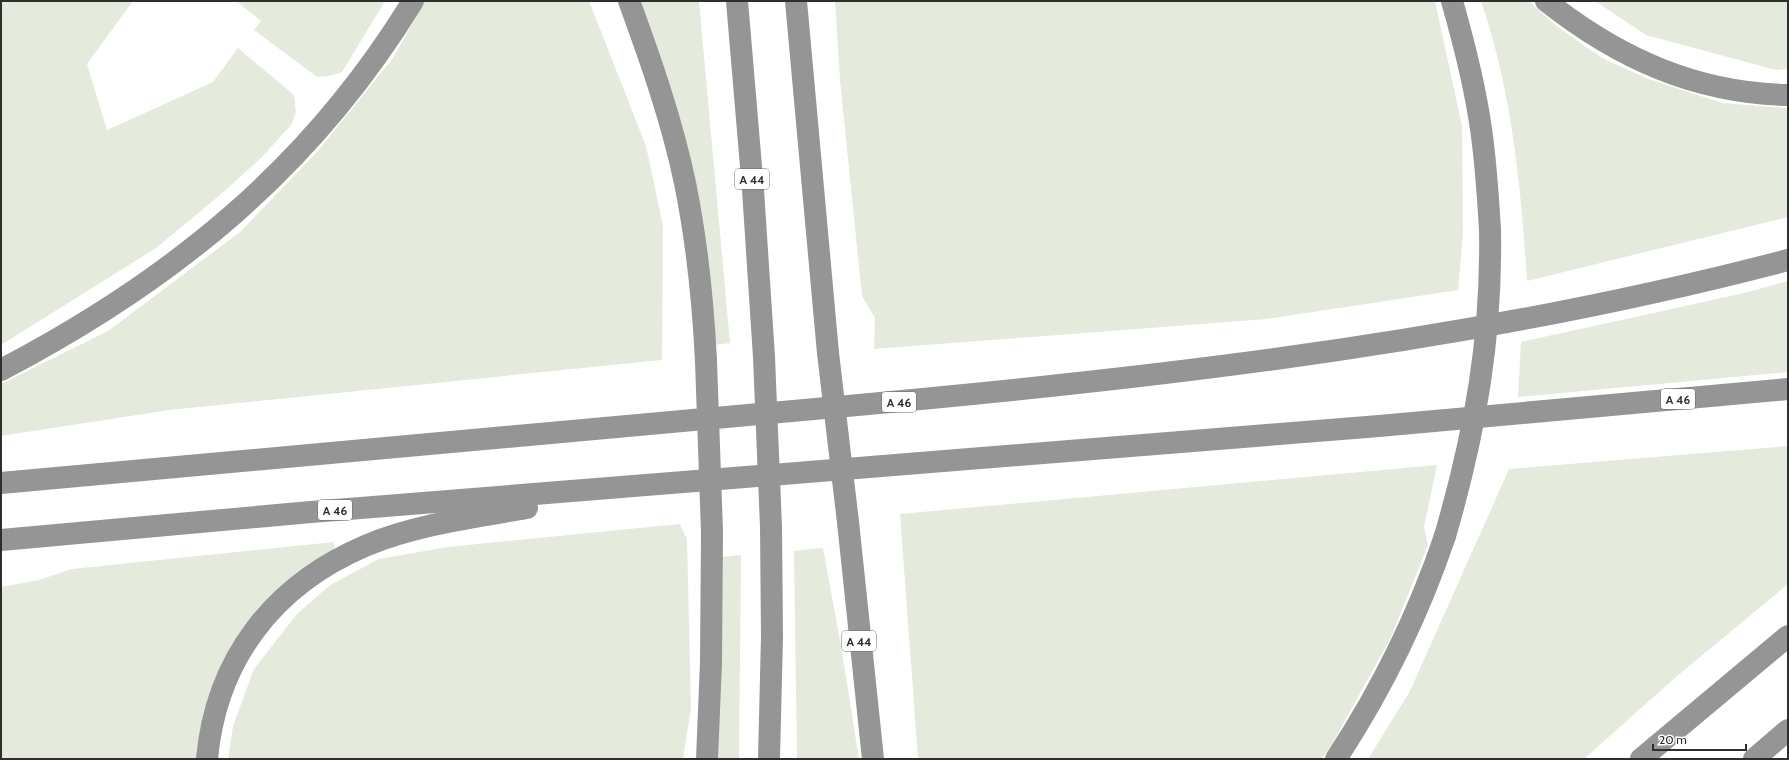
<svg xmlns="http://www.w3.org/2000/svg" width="1789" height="760" font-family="Cabin,sans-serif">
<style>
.green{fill:#e4ebdd}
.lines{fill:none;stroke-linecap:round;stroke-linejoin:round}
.highway{stroke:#959595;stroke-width:22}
.highway-bridge{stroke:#959595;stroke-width:22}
.labels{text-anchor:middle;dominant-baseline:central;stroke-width:4;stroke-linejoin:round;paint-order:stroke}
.shield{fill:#fff;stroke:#6d6d6d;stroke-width:1}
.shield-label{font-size:12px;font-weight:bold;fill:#2e2e2e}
</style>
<rect width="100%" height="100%" fill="#fff"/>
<g class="green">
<path d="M1,1H133L87,64L107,130L213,82L238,48L294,95L296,112L291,125L261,158L219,196L156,248L1,345Z"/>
<path d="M236,1H385L342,72L330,76L317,77L254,30L261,21Z"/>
<path d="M425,1H589L646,146L663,226L662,360L169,410L1,436V384L108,331L240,232L317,152L393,58Z"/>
<path d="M640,1H699L730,343L714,345Z"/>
<path d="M835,1H1435L1462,126L1463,234L1458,290L1267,319L874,349L875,318L862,296L840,80Z"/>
<path d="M1481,1H1529L1555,25L1602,58L1646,78L1722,103L1788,108V217L1527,281C1521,187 1512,91 1481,1Z"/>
<path d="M1595,1H1788V69L1776,70L1646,35Z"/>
<path d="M1788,281V372L1518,397L1521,342L1740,294Z"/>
<path d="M1788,446V584L1676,677L1584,759H1368L1410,691L1509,469Z"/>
<path d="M1437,465L1424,527L1428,545L1391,637L1331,746L1321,759H918L900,514Z"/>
<path d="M680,524L687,540L691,708L683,759H228L233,726L254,669L297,614L330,585L379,559L448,547Z"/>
<path d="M334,542V550C269,582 224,645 204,714C200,728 199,744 197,759H1V587L39,580L72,569Z"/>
<path d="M823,548L841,646L859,759H797L794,551Z"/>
<path d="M741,555L739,759H714L722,557Z"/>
</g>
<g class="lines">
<g class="highway">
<path d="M629,1C651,61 672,121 685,183C697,242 703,301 706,361"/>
<path d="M737,1L753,190L764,357"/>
<path d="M796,1L828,353"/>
<path d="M1452,1C1464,43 1475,86 1481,129C1486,163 1488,196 1490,230"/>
<path d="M1546,1C1618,58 1695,93 1788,95"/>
<path d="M1,370C173,280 311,168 413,1"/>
<path d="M1,483C253,459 506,437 759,414C1106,383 1450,349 1788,260"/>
<path d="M848,522L873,759"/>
<path d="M1,540L311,512L1379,426L1788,389"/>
<path d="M207,759C216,659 274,585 365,546C414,525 475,517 527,508"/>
<path d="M707,759L711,662L712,532"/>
<path d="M769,759L772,636L771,527"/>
<path d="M1336,759C1382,689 1418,616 1445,536"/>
<path d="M1641,759L1788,636"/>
<path d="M1754,759L1788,730"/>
</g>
<g class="highway-bridge">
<path d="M828,353L848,522"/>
<path d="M764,357L771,527"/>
<path d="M706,361L712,532"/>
<path d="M1445,536C1475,433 1492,338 1490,230"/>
</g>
</g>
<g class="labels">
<g class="shield">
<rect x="735" y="169" width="34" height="20" rx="3"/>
<rect x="1661" y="389" width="34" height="20" rx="3"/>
<rect x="882" y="392" width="34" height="20" rx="3"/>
<rect x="318" y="500" width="34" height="20" rx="3"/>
<rect x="842" y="631" width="34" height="20" rx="3"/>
</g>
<g class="shield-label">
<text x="752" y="179">A 44</text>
<text x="1678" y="399">A 46</text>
<text x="899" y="402">A 46</text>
<text x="335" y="510">A 46</text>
<text x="859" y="641">A 44</text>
</g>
</g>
<rect width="1789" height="760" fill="none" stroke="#2e2e2e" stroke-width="4"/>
<path d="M1653 744v6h93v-6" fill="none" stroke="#2e2e2e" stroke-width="2"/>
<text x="1659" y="744" font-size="12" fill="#2e2e2e" stroke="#ffffff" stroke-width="3" paint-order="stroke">20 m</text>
</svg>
